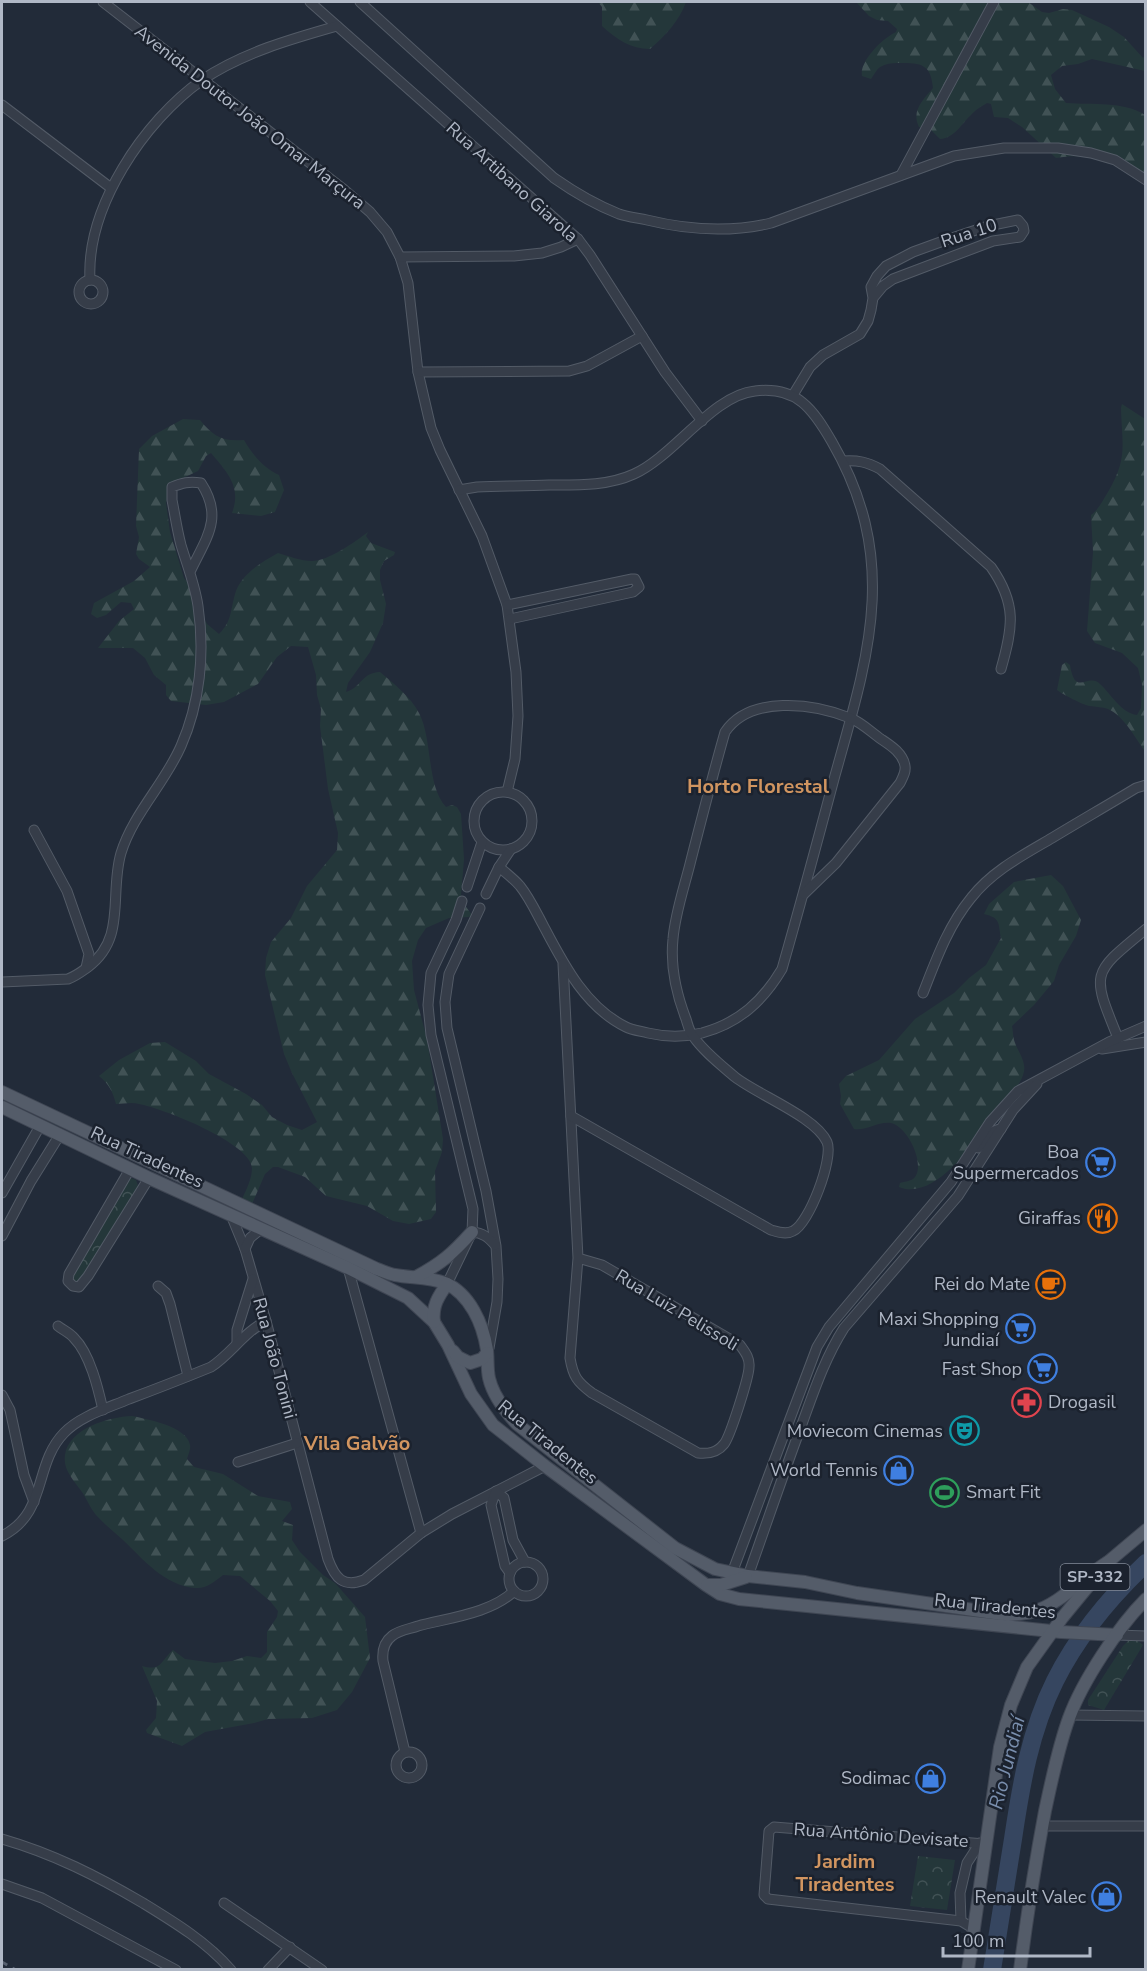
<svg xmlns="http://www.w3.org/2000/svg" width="1147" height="1971" font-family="'Nunito Sans',sans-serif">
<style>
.forest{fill:url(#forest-firs)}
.park{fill:url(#park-crowns)}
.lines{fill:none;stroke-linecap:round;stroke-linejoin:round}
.river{stroke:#364660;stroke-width:18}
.minor-casing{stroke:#535b67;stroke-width:11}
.major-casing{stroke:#3f4653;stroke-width:14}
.minor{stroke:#363d49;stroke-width:9}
.major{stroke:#545c69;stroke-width:12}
.rail{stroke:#586170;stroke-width:3;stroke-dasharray:6 6;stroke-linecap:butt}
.labels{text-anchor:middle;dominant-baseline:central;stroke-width:5;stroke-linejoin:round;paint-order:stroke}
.shield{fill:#1b222e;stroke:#838b98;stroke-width:1.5}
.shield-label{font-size:16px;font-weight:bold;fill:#b0b8c6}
.street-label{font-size:18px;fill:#b0b8c6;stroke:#1b222e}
.poi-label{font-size:18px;fill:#b0b8c6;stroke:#1b222e;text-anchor:end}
.neighbourhood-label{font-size:20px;font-weight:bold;fill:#d19560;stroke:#1b222e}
.water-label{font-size:20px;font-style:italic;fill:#798ead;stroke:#1b222e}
</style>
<defs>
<pattern id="forest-firs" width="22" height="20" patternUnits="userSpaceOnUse" patternTransform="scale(1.5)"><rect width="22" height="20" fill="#24373a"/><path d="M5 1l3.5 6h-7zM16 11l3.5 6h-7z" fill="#415255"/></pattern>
<pattern id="park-crowns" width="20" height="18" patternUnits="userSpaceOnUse" patternTransform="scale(1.5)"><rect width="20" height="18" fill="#24373a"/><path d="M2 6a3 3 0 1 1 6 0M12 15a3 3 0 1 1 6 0" fill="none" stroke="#415255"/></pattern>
</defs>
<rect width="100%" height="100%" fill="#222b39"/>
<g class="forest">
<path d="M598,2H686C679,21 666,35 650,49C631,49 616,39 602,26V7Z"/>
<path d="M856,2H1028L1042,12L1049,13L1063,9L1072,10L1109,27L1124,37L1143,58L1145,55V71L1092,59L1078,64L1062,66L1051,75L1055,89L1066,103C1092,105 1123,101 1145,115V172C1113,163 1090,152 1056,158L1022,127L1008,118L994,117L991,104L987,103C982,106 975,110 971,115C961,124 955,138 940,139L930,129L919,127C911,111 923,100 933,88C931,67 924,63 904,63C896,63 888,62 880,67C876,70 874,75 871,79L862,76C859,61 883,38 896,32L897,29L888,21L877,20L869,16Z"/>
<path d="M1122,404L1145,419V751C1135,738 1124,716 1108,709C1103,707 1096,707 1090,706C1083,705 1062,694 1057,690L1062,665L1066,662L1070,665C1075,698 1088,672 1100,684C1111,694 1121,713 1137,715L1141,708L1142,685L1138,668L1122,653L1095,643L1087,631L1093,552L1091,515C1099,509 1103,500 1108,492C1128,458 1122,445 1121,408Z"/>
<path d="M183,419L200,420C213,436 222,442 244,440C252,454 264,469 279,475L284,490L275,512L261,516L232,513C242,487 227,472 211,453L206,456L198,471L183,478L172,487L168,494L166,503L170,532L184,578L189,584L199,609L207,624L219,634C233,620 230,609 236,591C243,573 262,562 278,553C288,556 301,561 312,561C328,561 355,542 368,532L366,536L371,543L395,552L394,555L384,561L380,570V580L386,604L383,623L370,652L348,683L346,692C362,687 361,673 380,672C394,684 410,696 419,713C433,740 426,785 446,807L452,805L457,807L461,814L464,859L461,895L464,904L472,915L469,917L449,918L426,928L418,940L412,961L414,990L427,1039L443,1139L442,1152L435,1171L436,1212L431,1219L409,1224L393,1221L367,1206L326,1196L305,1177L278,1167H273L265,1174L252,1204L242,1199C246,1190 252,1179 252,1168C251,1143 162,1108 139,1104C132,1102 123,1104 116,1104C113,1092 109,1084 99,1076L119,1060L150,1043L165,1042L196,1061L209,1074L246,1094L262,1105L272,1117L287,1125L302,1130L317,1122L292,1073L284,1054L265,975L266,958L271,942L291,918L307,886L337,850L338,833L328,789L320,726L321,709L317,695L316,675L308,647L291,646L277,657L258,684L224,702L206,705L171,701L166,695V685L154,675L145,658L133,648H98L119,621L134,609L131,603L121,602L106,615L97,618L91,614L94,603L134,581L150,567L139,559L136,554L139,537L136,526L139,449L152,436Z"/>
<path d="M1051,875L1063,886L1081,920L1076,936L1059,965L1054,981L1034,1005L1012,1026C1013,1031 1013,1036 1014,1040C1017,1051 1028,1062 1023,1075C1019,1089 1003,1099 994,1111C989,1117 986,1124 982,1131C967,1154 930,1200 899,1187L900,1183C903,1182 910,1181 913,1179C927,1168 909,1127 891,1123C878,1121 867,1131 854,1129L840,1104L841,1096L839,1084L846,1076L879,1060L915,1019L954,993L969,978L986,965L1001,938C998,923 1001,918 984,914L989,904L1014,882Z"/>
<path d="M132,1416C146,1419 187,1426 190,1445C191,1449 188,1455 187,1459L194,1467L223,1474L258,1496L290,1502L292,1509L282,1521L293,1525L292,1540L300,1552L323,1575L335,1583L365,1617L370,1658L352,1692L337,1710L312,1718L268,1719L254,1723L205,1732L182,1746L147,1733L146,1730L156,1718L157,1701L142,1666C162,1672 161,1660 173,1650L185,1659L215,1663L232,1661L247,1656L261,1658L267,1652V1632L277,1617L278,1611L270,1601L240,1576L223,1575C214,1582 206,1589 195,1588C164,1585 144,1560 123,1540C114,1532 104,1524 96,1515C89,1507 86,1496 79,1488C72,1478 63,1469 65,1455C69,1428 109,1417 132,1416Z"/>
</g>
<g class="park">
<path d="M131,1178L136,1180L138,1186L83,1277L78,1282H74L72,1277L128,1181Z"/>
<path d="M1129,1640L1138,1641L1143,1645L1104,1710L1088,1705V1700L1123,1646Z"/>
<path d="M918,1856L955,1860L947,1910L910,1906Z"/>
</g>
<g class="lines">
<path class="river" d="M992,1970C999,1926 1006,1883 1013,1839C1021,1785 1030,1731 1055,1681C1077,1637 1110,1597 1146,1563"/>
<defs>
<g id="minor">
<path d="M103,2L342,188L370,212L387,232L400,257L408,283L418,372L431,428L440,450L482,536L507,605L516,672L518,716L515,759L507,792"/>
<path d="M310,2L578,239L590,255L665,372L702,421"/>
<path d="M360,2L554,178C574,192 596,205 619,214C628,217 638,218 647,220C688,230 729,233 771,223L954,156L1004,148H1058L1091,153L1115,160L1146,180"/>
<path d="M2,105L111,188"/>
<path d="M901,175L994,2"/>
<path d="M400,257L514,256L542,253L561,247L578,239"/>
<path d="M90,280C86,207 144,121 202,80C242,53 291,39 337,26"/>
<circle cx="91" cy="292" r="12"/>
<path d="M418,372L569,371L587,366L642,336"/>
<path d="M793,395L810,367L823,355L860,334L868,321L871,310L873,298L871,287L877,276L886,266L913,252L946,240L988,226L1018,220L1023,226L1024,231L1020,237L993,241L893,279L883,286L873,298"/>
<path d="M843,461C858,460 867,462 880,469L991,567C1017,604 1013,627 1001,669"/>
<path d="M459,490L477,487C501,486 525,486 549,485C578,485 608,486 634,474C674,456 713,395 755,391C797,386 813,409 832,442C901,561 868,657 834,779C817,843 800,906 782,969C763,1001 739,1023 702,1033C685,1037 665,1037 648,1033C640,1031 632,1030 626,1027C585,1007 563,963 543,925C536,912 529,897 520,886C514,879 506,873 499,867"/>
<path d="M507,605L632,579H635L639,587L633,592L510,619"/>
<circle cx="503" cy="821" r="29"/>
<path d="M34,830L67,891L89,954L86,968"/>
<path d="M467,887L482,842"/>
<path d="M486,894L499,867L511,849"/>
<path d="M480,908L449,974L445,1002L447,1028L486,1191L496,1246L498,1279L497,1302L489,1348"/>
<path d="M563,964L578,1258L570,1358C573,1376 577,1382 592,1393L698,1453C708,1454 717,1453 724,1444C730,1437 749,1377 749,1367C750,1358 745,1352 740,1345L602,1265L578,1258"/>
<path d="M2,982L68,979C76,976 81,972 88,967C127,938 109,894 121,853C133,814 165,783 181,746C200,703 205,653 198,606C195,585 187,565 181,545C177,530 175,515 172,500V487C182,483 189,481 201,483C224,518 206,538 190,572"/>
<path d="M923,993C936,960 948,926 971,898C992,871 1023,855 1052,838C1080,821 1108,805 1136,788L1146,785"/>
<path d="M1118,1038C1091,972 1091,974 1146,929"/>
<path d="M1102,1049L1146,1042"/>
<path d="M571,1116L771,1230C778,1232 786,1235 793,1231C809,1224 834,1158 827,1142C816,1117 758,1095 735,1077C721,1065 703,1051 693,1036C689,1031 688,1025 686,1019C676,993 670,967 673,939C675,913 685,885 691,860C702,817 713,774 725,732C750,695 813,703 850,718C861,722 871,732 881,739C890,745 903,753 905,766C906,772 903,777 900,783L836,863L804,894"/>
<path d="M978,1148C986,1141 990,1130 1001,1129"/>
<path d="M130,1169L69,1274L68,1281L73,1286L79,1287L88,1276L149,1178"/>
<path d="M2,1193L40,1126"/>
<path d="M231,1215L245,1249L266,1321L328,1559C335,1578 343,1588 364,1580L421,1533L452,1514L545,1466"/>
<path d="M472,1232C483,1233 488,1237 495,1245"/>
<path d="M2,1236L31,1181L59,1136"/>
<path d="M245,1249L250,1238L261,1229"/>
<path d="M348,1268L421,1533"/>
<path d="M447,1284L472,1232L473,1209L431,1035L428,1005L431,973L456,920L462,901"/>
<path d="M158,1286L166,1293L170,1304L188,1376"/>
<path d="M58,1326C63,1330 70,1333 74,1338C90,1354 98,1388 103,1410"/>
<path d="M237,1342V1330L253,1279"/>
<path d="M2,1395L10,1410L24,1475L34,1502"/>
<path d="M238,1462L297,1443"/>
<path d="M2,1536C48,1513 33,1465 64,1433C80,1416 108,1408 129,1399C156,1389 184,1378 211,1367C232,1353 243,1333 266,1321"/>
<circle cx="526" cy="1579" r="17"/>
<path d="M510,1573L505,1566L491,1505L496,1491L504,1498L513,1540L525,1562"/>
<path d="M732,1573L817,1347L829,1327L951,1182L990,1122L1018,1091L1109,1042L1146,1026"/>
<path d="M748,1576C766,1525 783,1475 802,1424C814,1391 825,1358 844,1328L958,1196L1013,1110L1037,1084"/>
<path d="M1117,1635L1146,1636"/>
<path d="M1070,1715L1146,1716"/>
<circle cx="409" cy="1765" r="13"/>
<path d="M405,1752L383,1661C382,1651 384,1642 392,1636C399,1630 410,1629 418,1626C448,1618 492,1613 514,1591"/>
<path d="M1042,1826H1146"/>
<path d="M2,1839C54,1854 97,1876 143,1903C174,1922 207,1942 231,1970"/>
<path d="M2,1884L42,1898L176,1970"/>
<path d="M224,1903L322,1970"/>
<path d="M961,1921L960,1893L967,1863L980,1843"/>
<path d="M974,1929L961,1921L768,1899L764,1895L769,1831L774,1827L985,1844"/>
<path d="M268,1970L290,1947"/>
</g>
<g id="major">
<path d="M2,1092L377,1269C383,1271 389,1274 395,1275C411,1278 429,1277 445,1283C470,1294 483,1324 487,1350C488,1359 487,1369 489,1378C493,1396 505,1411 517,1424L675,1548L715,1569L748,1576L805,1582L857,1593L1008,1615C1016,1614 1024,1614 1032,1612C1060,1605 1084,1576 1108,1562"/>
<path d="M2,1107L149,1178L348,1268L408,1298L434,1322L448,1345L471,1394L493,1425L545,1466L706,1585L720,1594L739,1599L1061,1632L1117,1635"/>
<path d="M416,1277C442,1263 452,1254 472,1232"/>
<path d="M434,1322C432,1306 438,1297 447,1284"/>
<path d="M453,1351L458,1357L470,1363L482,1359L487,1353"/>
<path d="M707,1585H721L746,1577"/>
<path d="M968,1970L1000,1747L1011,1705L1027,1667L1062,1618L1108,1562L1146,1530"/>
<path d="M1020,1970C1027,1916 1035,1864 1045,1811C1052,1779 1058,1748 1069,1718C1082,1682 1118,1627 1146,1599"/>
</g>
</defs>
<use href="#minor" class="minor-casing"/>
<use href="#major" class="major-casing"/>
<use href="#minor" class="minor"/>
<use href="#major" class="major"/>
<path class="rail" d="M2,1962L16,1970"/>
</g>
<defs>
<symbol id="supermarket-ring" viewBox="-11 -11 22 22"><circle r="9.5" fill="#1b222e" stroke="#3f7fe0" stroke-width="1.5"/><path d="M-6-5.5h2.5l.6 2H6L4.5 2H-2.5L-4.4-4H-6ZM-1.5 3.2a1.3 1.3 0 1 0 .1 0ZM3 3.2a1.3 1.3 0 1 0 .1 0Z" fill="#3f7fe0"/></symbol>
<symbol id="restaurant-ring" viewBox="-11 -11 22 22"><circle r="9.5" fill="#1b222e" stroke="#e8710a" stroke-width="1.5"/><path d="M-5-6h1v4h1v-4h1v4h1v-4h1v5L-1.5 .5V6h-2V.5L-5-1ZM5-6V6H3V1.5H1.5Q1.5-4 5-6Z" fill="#e8710a"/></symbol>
<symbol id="cafe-ring" viewBox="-11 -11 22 22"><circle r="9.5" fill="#1b222e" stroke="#e8710a" stroke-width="1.5"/><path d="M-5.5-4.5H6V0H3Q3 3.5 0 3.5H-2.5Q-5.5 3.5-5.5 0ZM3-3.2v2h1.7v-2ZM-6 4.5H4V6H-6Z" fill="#e8710a"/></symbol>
<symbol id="pharmacy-ring" viewBox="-11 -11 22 22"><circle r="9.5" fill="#1b222e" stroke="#e0444e" stroke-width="1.5"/><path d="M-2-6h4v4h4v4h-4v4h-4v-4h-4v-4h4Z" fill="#e0444e"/></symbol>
<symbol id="theatre-ring" viewBox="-11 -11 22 22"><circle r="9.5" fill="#1b222e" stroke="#0f9aa8" stroke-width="1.5"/><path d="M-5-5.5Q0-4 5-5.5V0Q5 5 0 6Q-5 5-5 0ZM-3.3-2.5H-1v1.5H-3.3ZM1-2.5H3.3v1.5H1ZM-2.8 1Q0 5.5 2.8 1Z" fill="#0f9aa8"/></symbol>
<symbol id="shop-ring" viewBox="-11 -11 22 22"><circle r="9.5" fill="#1b222e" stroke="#3f7fe0" stroke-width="1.5"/><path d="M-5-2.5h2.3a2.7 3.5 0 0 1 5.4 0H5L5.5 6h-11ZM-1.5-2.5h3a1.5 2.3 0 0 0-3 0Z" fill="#3f7fe0"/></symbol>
<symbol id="stadium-ring" viewBox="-11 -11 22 22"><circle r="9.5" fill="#1b222e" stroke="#2e9e5b" stroke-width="1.5"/><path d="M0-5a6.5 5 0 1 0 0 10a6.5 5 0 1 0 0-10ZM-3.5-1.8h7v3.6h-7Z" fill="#2e9e5b"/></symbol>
</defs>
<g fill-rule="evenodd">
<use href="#supermarket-ring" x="1084" y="1146" width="33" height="33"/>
<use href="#restaurant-ring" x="1086" y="1202" width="33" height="33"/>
<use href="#cafe-ring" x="1034" y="1268" width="33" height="33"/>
<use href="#supermarket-ring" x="1004" y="1312" width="33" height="33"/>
<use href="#supermarket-ring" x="1026" y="1352" width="33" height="33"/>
<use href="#pharmacy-ring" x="1010" y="1386" width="33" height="33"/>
<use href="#theatre-ring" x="948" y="1414" width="33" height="33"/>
<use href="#shop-ring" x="882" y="1454" width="33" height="33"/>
<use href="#stadium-ring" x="928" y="1476" width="33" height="33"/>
<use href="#shop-ring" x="914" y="1762" width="33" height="33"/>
<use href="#shop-ring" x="1090" y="1880" width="33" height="33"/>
</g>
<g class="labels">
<rect class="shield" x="1060.5" y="1564" width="69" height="26" rx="4.5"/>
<g class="shield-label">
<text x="1095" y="1577">SP-332</text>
</g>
<g class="street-label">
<text transform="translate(250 117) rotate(38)">Avenida Doutor João Omar Marçura</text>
<text transform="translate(512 182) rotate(42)">Rua Artibano Giarola</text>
<text transform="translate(969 233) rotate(-18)">Rua 10</text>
<text transform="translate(147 1157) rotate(25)">Rua Tiradentes</text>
<text transform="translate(677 1310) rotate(31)">Rua Luiz Pelissoli</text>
<text transform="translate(275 1358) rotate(75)">Rua João Tonini</text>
<text transform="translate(548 1442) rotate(39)">Rua Tiradentes</text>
<text transform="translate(995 1606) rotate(6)">Rua Tiradentes</text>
<text transform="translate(881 1835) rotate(4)">Rua Antônio Devisate</text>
</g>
<g class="poi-label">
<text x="1079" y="1152">Boa<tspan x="1079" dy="21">Supermercados</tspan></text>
<text x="1081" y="1218">Giraffas</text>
<text x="1030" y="1284">Rei do Mate</text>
<text x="999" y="1319">Maxi Shopping<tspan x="999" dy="21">Jundiaí</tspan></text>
<text x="1022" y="1369">Fast Shop</text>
<text x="1048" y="1402" text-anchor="start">Drogasil</text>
<text x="943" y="1431">Moviecom Cinemas</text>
<text x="878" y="1470">World Tennis</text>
<text x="966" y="1492" text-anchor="start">Smart Fit</text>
<text x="910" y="1778">Sodimac</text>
<text x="1086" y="1897">Renault Valec</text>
</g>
<g class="neighbourhood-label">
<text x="758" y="786">Horto Florestal</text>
<text x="357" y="1443">Vila Galvão</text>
<text x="845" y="1861">Jardim<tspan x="845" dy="23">Tiradentes</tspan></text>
</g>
<g class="water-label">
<text transform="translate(1007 1763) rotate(-76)">Rio Jundiaí</text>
</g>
</g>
<rect width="1147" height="1971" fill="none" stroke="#b0b8c6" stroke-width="6"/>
<path d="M943 1947v9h147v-9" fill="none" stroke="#b0b8c6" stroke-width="3"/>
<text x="952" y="1947" font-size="18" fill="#b0b8c6" stroke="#1b222e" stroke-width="4.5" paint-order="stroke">100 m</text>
</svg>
